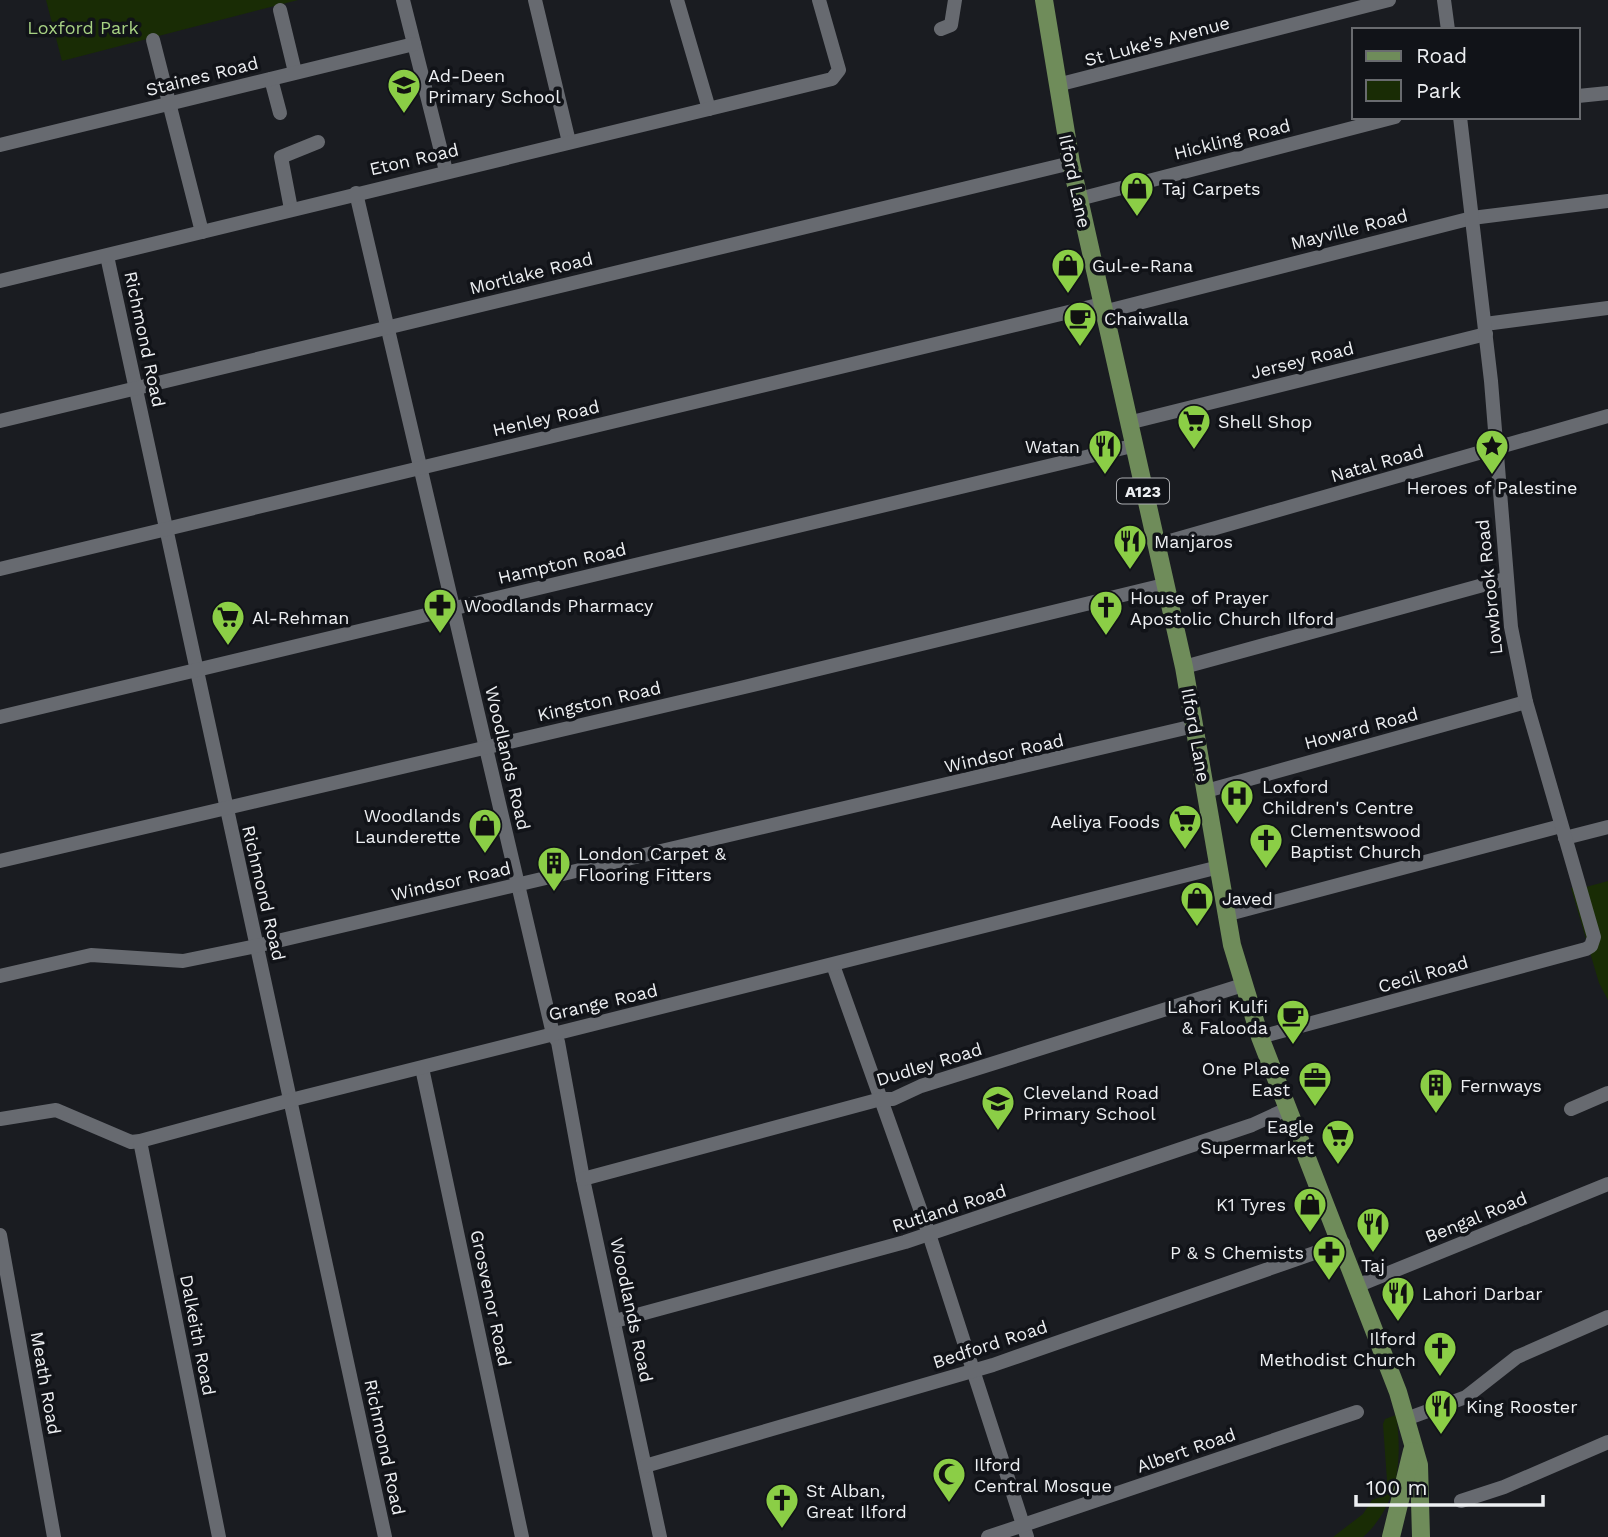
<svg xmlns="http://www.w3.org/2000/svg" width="1608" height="1537" font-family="'Work Sans',sans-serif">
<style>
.green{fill:#192c05}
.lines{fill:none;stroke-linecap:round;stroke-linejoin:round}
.minor{stroke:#676a70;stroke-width:14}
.major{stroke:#6f8c5a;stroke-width:18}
.labels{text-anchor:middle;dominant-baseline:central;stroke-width:7;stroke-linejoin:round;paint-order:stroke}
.shield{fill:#111318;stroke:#abadb1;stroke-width:2}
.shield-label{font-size:16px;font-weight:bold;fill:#edeff2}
.park-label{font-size:18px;fill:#a7d183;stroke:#111318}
.street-label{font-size:18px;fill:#edeff2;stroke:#111318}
.poi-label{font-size:18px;fill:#edeff2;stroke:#111318;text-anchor:start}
</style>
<rect width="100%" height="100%" fill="#1a1c21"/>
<g class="green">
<path d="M46,0H298L62,61Z"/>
<path d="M1608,881V1000L1599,983L1571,888L1585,882L1586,887Z"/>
<path d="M1396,1415C1403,1459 1398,1506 1363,1537H1333L1363,1514L1372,1500L1388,1494L1383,1424L1385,1419Z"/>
</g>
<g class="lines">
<g class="minor">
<path d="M403,0L446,171"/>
<path d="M535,0L569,142"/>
<path d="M677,0L709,109"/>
<path d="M1444,0L1448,30"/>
<path d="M280,10L295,72"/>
<path d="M941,29L951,25L955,0"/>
<path d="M153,40L202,232"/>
<path d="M271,79L280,113"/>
<path d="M1057,85L1389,0"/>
<path d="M1578,96L1608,93"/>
<path d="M0,145L414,44"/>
<path d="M356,193L553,1034L558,1042L583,1179L660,1537"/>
<path d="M1079,199L1395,117"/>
<path d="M291,209L281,157L318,142"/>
<path d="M107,256L385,1537"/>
<path d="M0,281L832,79L839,70L819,0"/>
<path d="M1103,312L1472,218L1608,201"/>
<path d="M1485,324L1608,308"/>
<path d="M0,421L1071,163"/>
<path d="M1128,423L1486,334"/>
<path d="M1156,545L1608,416"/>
<path d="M0,569L1102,304"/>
<path d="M1184,667L1505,579"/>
<path d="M0,717L1132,446"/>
<path d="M1206,791L1526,702"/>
<path d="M1565,838L1608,827"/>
<path d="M0,861L736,689L1164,585"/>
<path d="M1225,915L1561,826"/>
<path d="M833,965L929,1234L1027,1537"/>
<path d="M0,976L91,955L183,961L256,946L1194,726"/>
<path d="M1260,1037L1586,949L1591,946L1594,937L1526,702L1511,627L1491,381L1460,117"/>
<path d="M422,1068L522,1537"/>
<path d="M1571,1109L1608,1093"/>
<path d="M0,1119L56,1110L131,1142L140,1141L291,1100L1219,867"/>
<path d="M140,1141L219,1537"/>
<path d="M583,1179L881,1099H893L921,1086L1243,985"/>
<path d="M0,1235L54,1537"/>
<path d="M1359,1285L1608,1184"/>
<path d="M615,1321L905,1242L1252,1125L1287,1109"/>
<path d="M1406,1419L1466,1397L1517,1357L1608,1317"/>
<path d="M645,1466L993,1365L1343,1243"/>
<path d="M1461,1501L1504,1487L1608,1442"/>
<path d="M988,1537L1357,1412"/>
</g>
<g class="major">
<path d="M1044,0L1071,163L1184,667L1232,945L1260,1037L1398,1392L1419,1465L1421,1537"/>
<path d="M1391,1537L1412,1451"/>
</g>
</g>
<defs>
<symbol id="school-pin" viewBox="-11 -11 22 30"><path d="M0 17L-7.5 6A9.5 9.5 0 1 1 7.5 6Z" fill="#8bce46" stroke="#111318"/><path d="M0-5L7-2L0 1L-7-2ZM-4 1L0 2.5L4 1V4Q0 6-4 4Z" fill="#111"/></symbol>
<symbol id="shop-pin" viewBox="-11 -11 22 30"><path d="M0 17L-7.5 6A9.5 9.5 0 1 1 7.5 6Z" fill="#8bce46" stroke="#111318"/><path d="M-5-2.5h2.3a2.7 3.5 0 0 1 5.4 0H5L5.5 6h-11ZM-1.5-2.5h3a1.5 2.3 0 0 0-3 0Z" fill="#111"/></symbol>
<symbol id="cafe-pin" viewBox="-11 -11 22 30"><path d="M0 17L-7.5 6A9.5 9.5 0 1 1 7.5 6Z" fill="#8bce46" stroke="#111318"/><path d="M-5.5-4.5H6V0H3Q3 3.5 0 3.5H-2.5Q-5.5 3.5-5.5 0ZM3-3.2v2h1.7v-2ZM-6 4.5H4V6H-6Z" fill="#111"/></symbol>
<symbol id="supermarket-pin" viewBox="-11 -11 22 30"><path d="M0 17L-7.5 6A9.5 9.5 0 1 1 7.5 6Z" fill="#8bce46" stroke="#111318"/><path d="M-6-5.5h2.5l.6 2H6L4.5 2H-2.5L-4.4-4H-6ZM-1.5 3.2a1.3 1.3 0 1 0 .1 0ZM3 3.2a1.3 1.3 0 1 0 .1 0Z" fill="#111"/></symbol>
<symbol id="restaurant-pin" viewBox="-11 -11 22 30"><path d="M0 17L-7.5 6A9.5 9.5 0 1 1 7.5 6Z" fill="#8bce46" stroke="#111318"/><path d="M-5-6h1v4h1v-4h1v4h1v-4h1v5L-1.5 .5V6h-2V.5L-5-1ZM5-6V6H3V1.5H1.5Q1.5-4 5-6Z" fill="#111"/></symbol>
<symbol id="sight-pin" viewBox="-11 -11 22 30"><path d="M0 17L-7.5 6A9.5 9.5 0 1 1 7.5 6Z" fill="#8bce46" stroke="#111318"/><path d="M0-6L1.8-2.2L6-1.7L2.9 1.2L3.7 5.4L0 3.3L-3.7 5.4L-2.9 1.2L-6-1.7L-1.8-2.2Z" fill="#111"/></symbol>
<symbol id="pharmacy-pin" viewBox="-11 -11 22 30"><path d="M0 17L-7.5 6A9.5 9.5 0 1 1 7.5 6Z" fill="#8bce46" stroke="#111318"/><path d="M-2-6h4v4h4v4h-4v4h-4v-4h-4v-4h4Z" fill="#111"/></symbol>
<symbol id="church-pin" viewBox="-11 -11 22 30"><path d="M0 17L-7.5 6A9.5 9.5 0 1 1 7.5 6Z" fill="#8bce46" stroke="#111318"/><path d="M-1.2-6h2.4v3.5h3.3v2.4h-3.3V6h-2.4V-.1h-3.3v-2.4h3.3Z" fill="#111"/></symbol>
<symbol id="hospital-pin" viewBox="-11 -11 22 30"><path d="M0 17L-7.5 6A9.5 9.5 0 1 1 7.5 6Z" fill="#8bce46" stroke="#111318"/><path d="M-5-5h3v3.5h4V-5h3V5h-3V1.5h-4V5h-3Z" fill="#111"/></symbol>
<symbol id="building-pin" viewBox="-11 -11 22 30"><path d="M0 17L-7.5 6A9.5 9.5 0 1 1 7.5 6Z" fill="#8bce46" stroke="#111318"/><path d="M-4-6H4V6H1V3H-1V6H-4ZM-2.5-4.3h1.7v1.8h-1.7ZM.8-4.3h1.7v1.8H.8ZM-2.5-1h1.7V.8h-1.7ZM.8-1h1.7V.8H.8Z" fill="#111"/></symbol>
<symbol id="office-pin" viewBox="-11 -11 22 30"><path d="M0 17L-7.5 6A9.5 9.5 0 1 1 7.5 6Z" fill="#8bce46" stroke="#111318"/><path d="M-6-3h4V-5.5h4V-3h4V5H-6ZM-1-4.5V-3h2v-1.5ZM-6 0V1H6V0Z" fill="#111"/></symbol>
<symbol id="mosque-pin" viewBox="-11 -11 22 30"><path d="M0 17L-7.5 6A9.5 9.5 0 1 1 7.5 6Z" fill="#8bce46" stroke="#111318"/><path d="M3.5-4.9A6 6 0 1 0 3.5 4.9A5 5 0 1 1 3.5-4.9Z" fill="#111"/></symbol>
</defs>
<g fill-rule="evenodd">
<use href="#school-pin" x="385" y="66" width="38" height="52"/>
<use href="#shop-pin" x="1118" y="169" width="38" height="52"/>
<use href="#shop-pin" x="1049" y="246" width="38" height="52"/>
<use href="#cafe-pin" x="1061" y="299" width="38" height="52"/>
<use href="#supermarket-pin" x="1175" y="402" width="38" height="52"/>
<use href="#restaurant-pin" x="1086" y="427" width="38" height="52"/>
<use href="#sight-pin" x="1473" y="427" width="38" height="52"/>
<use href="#restaurant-pin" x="1111" y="522" width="38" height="52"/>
<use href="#pharmacy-pin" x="421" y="586" width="38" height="52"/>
<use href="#church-pin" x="1087" y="588" width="38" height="52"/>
<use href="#supermarket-pin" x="209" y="598" width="38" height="52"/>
<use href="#hospital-pin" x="1218" y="777" width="38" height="52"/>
<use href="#supermarket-pin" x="1166" y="802" width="38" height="52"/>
<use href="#shop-pin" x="466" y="806" width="38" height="52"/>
<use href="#church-pin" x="1247" y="821" width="38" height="52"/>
<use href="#building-pin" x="535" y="844" width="38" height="52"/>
<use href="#shop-pin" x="1178" y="879" width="38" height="52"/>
<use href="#cafe-pin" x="1274" y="997" width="38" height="52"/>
<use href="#office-pin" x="1296" y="1059" width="38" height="52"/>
<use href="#building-pin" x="1417" y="1066" width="38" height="52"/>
<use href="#school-pin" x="979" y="1083" width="38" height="52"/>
<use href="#supermarket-pin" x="1319" y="1117" width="38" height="52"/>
<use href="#shop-pin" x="1291" y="1185" width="38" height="52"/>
<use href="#restaurant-pin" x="1354" y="1205" width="38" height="52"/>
<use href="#pharmacy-pin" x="1310" y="1233" width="38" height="52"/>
<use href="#restaurant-pin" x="1379" y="1274" width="38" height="52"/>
<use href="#church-pin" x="1421" y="1329" width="38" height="52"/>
<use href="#restaurant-pin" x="1422" y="1387" width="38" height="52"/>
<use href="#mosque-pin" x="930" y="1455" width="38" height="52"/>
<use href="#church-pin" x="763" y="1481" width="38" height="52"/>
</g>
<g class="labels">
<rect class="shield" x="1117" y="478.5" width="52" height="25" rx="5"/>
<g class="shield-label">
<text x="1143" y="491">A123</text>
</g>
<g class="park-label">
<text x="83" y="27">Loxford Park</text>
</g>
<g class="street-label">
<text transform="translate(1157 41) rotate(-15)">St Luke's Avenue</text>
<text transform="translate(202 76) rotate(-14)">Staines Road</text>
<text transform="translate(1232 139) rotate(-14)">Hickling Road</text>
<text transform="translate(414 159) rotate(-13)">Eton Road</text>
<text transform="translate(1075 181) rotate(78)">Ilford Lane</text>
<text transform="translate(1349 229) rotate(-14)">Mayville Road</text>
<text transform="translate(531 273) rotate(-14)">Mortlake Road</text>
<text transform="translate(145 339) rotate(78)">Richmond Road</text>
<text transform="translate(1302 360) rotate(-14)">Jersey Road</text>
<text transform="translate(546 418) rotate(-13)">Henley Road</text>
<text transform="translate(1377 463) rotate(-16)">Natal Road</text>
<text transform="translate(562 563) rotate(-13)">Hampton Road</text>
<text transform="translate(1489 587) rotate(-96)">Lowbrook Road</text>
<text transform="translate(599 701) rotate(-13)">Kingston Road</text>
<text transform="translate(1361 728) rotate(-15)">Howard Road</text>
<text transform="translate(1196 735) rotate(80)">Ilford Lane</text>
<text transform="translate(1004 753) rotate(-13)">Windsor Road</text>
<text transform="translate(508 758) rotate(77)">Woodlands Road</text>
<text transform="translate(451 881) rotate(-13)">Windsor Road</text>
<text transform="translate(264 893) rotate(77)">Richmond Road</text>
<text transform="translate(1423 974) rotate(-16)">Cecil Road</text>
<text transform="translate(603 1002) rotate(-13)">Grange Road</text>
<text transform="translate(929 1064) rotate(-17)">Dudley Road</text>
<text transform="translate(949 1208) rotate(-18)">Rutland Road</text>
<text transform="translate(1476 1217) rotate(-22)">Bengal Road</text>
<text transform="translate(491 1298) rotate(78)">Grosvenor Road</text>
<text transform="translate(632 1310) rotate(78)">Woodlands Road</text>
<text transform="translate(198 1335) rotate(79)">Dalkeith Road</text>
<text transform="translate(990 1344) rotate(-18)">Bedford Road</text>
<text transform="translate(46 1383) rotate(80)">Meath Road</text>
<text transform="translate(385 1447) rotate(78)">Richmond Road</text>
<text transform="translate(1186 1450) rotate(-19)">Albert Road</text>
</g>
<g class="poi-label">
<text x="428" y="75">Ad-Deen<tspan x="428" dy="21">Primary School</tspan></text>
<text x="1162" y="188">Taj Carpets</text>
<text x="1092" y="265">Gul-e-Rana</text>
<text x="1104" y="318">Chaiwalla</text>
<text x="1218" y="421">Shell Shop</text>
<text x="1080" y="446" text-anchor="end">Watan</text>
<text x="1492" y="487" text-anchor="middle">Heroes of Palestine</text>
<text x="1154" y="541">Manjaros</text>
<text x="1130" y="597">House of Prayer<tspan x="1130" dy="21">Apostolic Church Ilford</tspan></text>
<text x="464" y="605">Woodlands Pharmacy</text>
<text x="252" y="617">Al-Rehman</text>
<text x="1262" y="786">Loxford<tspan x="1262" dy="21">Children's Centre</tspan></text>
<text x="461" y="815" text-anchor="end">Woodlands<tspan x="461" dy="21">Launderette</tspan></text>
<text x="1160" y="821" text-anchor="end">Aeliya Foods</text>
<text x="1290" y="830">Clementswood<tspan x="1290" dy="21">Baptist Church</tspan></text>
<text x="578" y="853">London Carpet &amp;<tspan x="578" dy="21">Flooring Fitters</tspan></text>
<text x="1222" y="898">Javed</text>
<text x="1268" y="1006" text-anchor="end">Lahori Kulfi<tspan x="1268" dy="21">&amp; Falooda</tspan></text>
<text x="1290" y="1068" text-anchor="end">One Place<tspan x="1290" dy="21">East</tspan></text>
<text x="1460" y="1085">Fernways</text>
<text x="1023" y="1092">Cleveland Road<tspan x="1023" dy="21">Primary School</tspan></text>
<text x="1314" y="1126" text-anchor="end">Eagle<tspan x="1314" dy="21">Supermarket</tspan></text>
<text x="1286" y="1204" text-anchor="end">K1 Tyres</text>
<text x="1304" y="1252" text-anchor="end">P &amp; S Chemists</text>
<text x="1373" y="1265" text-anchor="middle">Taj</text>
<text x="1422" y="1293">Lahori Darbar</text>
<text x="1416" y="1338" text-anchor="end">Ilford<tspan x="1416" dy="21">Methodist Church</tspan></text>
<text x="1466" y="1406">King Rooster</text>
<text x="974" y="1464">Ilford<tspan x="974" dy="21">Central Mosque</tspan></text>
<text x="806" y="1490">St Alban,<tspan x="806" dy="21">Great Ilford</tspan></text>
</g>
</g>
<rect x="1352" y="28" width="228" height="91" fill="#111318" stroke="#696b6f" stroke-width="2"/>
<rect x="1366" y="51" width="35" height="10" fill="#6f8c5a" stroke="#696b6f" stroke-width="2"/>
<text x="1416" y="63" font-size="21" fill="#edeff2">Road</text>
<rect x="1366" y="80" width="35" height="21" fill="#192c05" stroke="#696b6f" stroke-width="2"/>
<text x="1416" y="98" font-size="21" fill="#edeff2">Park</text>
<path d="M1356 1495v10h187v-10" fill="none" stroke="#edeff2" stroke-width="3.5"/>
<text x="1366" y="1495" font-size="21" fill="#edeff2" stroke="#111318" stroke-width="5" paint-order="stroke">100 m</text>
</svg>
